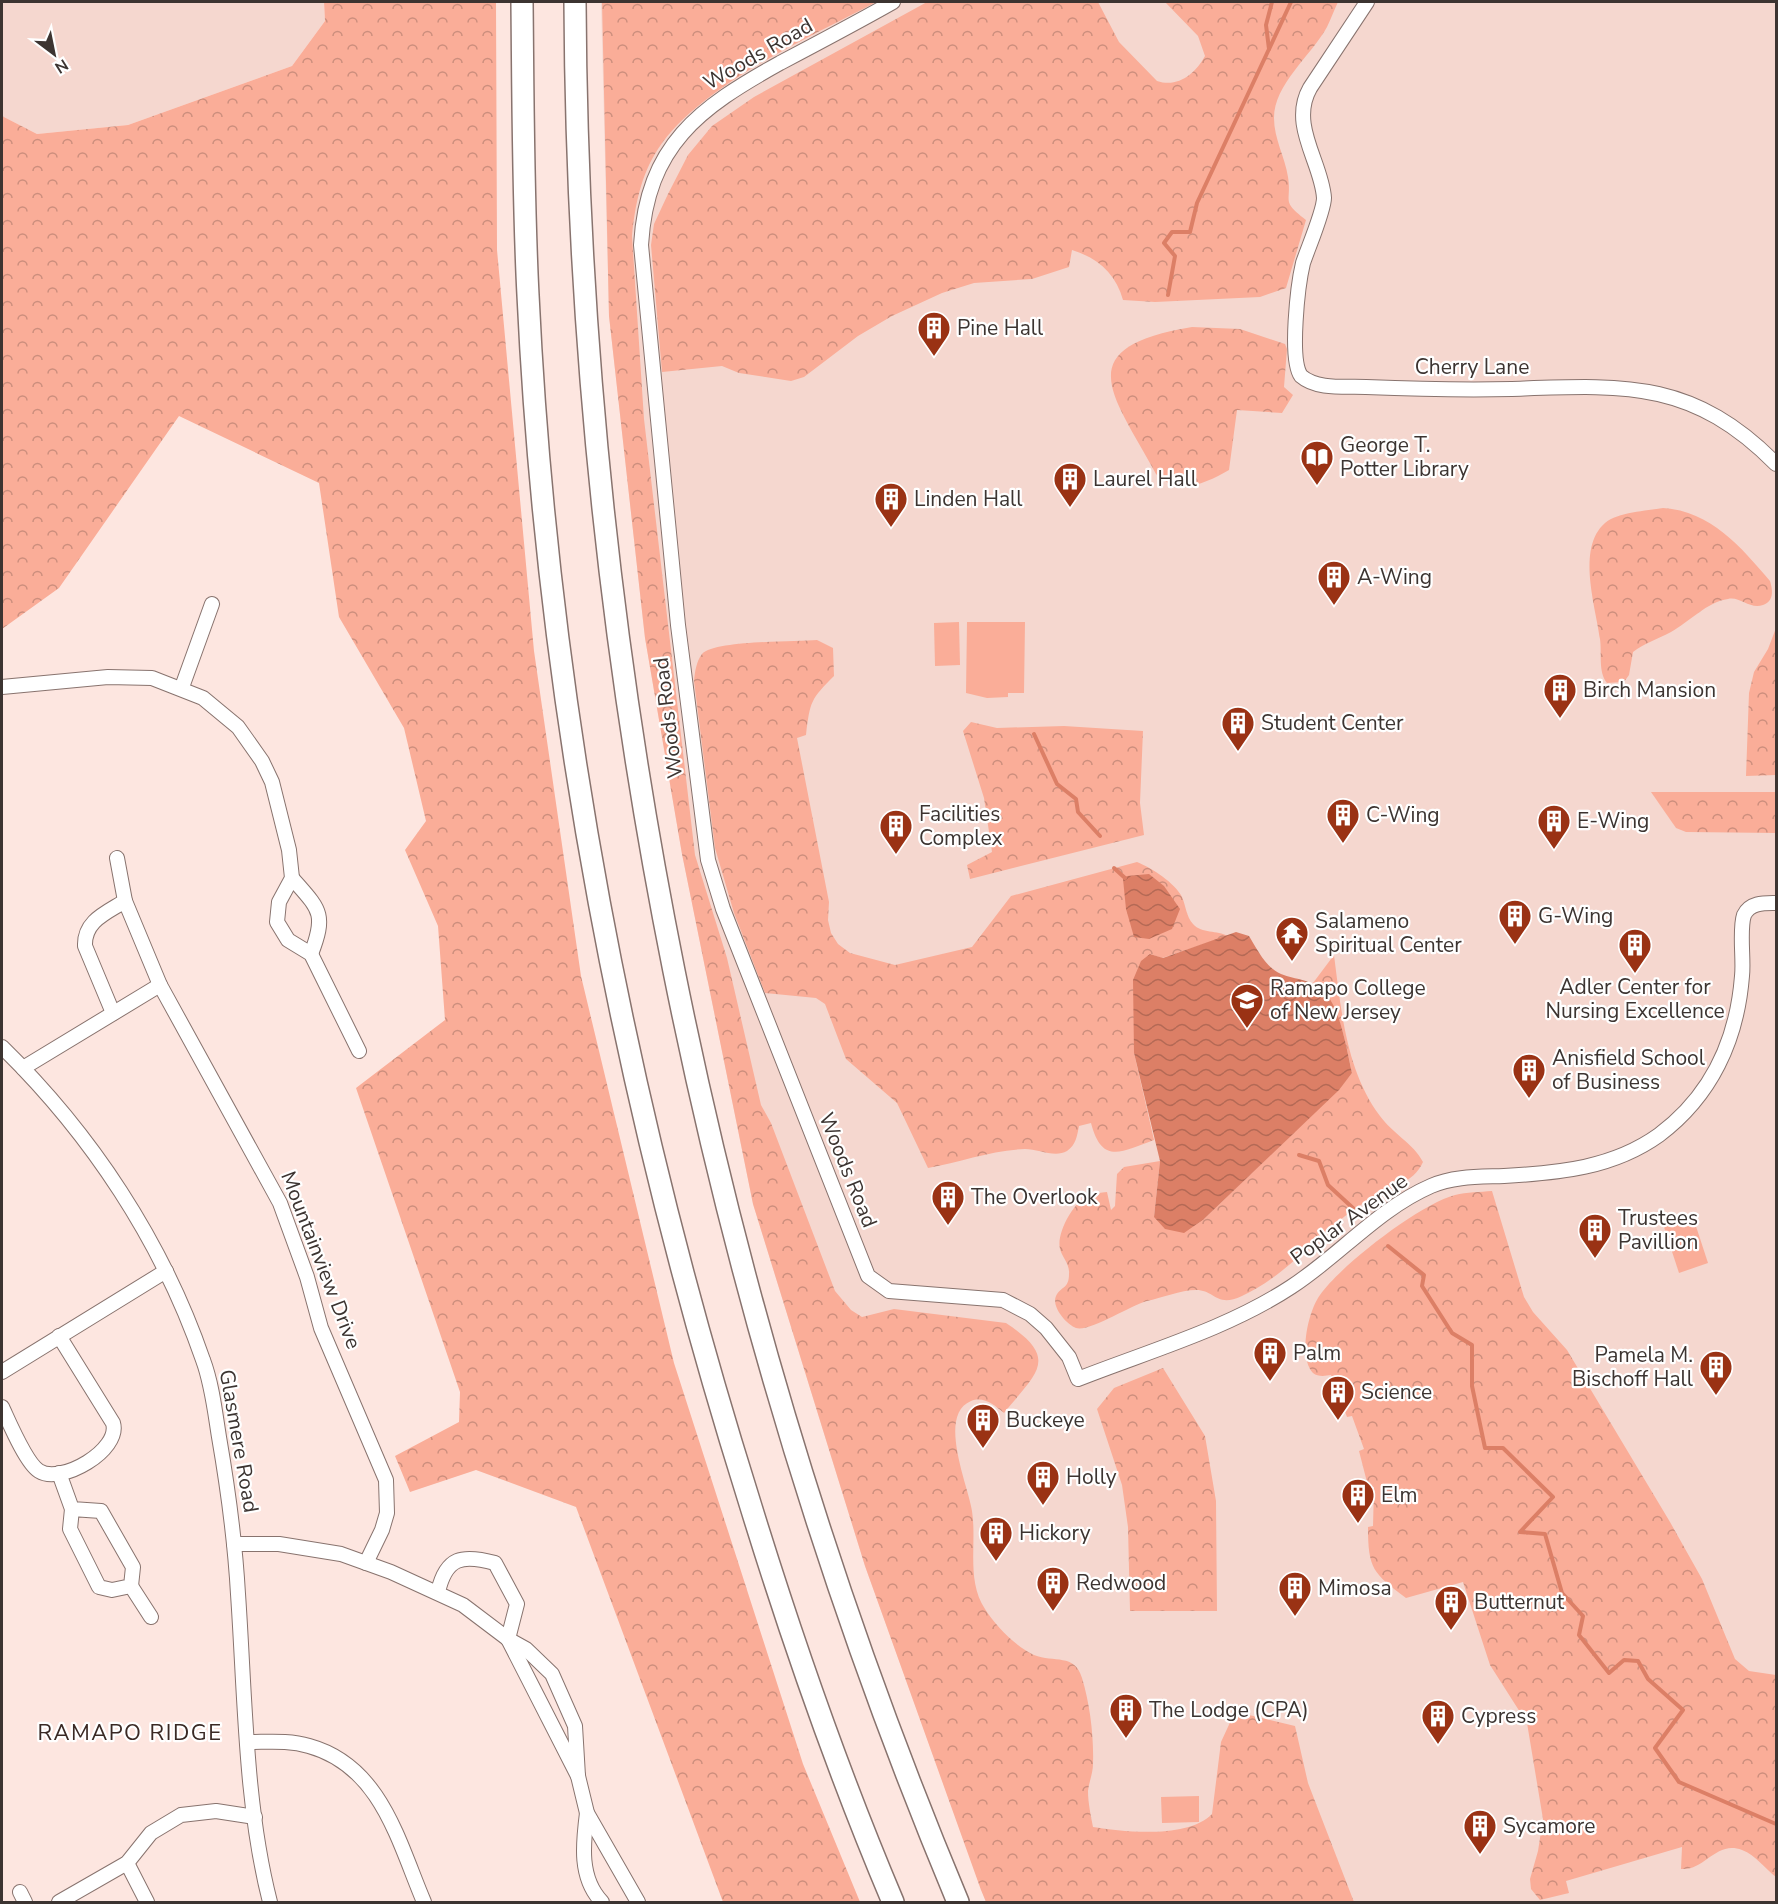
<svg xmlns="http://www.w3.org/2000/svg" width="1778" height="1904" font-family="'Nunito Sans',sans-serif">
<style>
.built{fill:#f5d7cf}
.green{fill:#faad98}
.forest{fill:url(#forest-crowns)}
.water{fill:url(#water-waves)}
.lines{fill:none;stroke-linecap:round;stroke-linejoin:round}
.stream{stroke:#dc7f66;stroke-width:4}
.minor-casing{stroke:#88736e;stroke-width:16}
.highway-casing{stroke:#88736e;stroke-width:24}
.minor{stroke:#fff;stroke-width:14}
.highway{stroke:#fff;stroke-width:21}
.labels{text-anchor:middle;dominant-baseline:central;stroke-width:4.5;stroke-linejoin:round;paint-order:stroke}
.street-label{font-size:21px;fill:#3c3431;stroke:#fff}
.poi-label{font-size:21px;fill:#3c3431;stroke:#fff;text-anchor:start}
.neighbourhood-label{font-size:22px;letter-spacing:1.5px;fill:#3a2924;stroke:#fff}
</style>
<defs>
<pattern id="forest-crowns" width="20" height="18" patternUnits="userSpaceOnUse" patternTransform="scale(1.5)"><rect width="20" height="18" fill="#faad98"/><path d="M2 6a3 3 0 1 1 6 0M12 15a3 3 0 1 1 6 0" fill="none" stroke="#cc8e7d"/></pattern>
<pattern id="water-waves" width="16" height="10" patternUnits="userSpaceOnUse" patternTransform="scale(1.5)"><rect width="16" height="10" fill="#dc7f66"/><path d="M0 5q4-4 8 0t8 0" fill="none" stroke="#b46955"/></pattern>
</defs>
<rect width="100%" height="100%" fill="#fde6e0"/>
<g class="built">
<path d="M2,2H324L325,21L292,66L128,125L37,134L2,116Z"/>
<path d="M601,2H1776V1902H986L865,1566L753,1204L682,854L645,638L609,316Z"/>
</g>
<g class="green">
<path d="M959,622L960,665L935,666L934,623Z"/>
<path d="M967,622H1025L1024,693H1008V697L987,698L966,693Z"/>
<path d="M1692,1214L1708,1263L1679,1273L1663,1224Z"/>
<path d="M1199,1796V1822L1162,1823L1161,1797Z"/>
</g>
<g class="forest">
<path d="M324,2H496L497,250L534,651L581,976L674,1363L803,1764L860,1902H723L576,1507L476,1470L410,1492L395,1456L459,1422L460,1392L356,1088L445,1020L438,926L405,850L426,821L404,728L339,617L319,483L179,416L59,588L2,629V116L37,134L128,125L292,66L325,21Z"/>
<path d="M602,2H876C809,38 700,85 658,149C641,175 635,205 632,236L644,419L695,855L727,958L761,1105L771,1123L835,1291L851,1310L862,1317L894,1309L1006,1323C1061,1359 1036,1373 1004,1413C994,1405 984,1396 971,1401C937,1415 968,1485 972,1511C977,1543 966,1580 985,1609C995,1625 1016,1647 1034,1655C1054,1663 1075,1653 1082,1678C1090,1704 1094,1737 1093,1764C1093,1773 1089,1782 1088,1791C1088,1803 1091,1816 1093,1827C1124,1832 1188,1839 1212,1814L1221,1742L1233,1716L1245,1714L1295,1726L1308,1783L1354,1902H986L981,1890L865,1566L753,1204L682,854L645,638L609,316Z"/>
<path d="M927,2H1098L1119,42L1157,81C1178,88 1195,74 1205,56L1198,36L1165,2H1338C1334,10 1331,19 1327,27C1311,56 1274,84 1274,118C1274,139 1285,157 1288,177C1292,203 1280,200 1306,220L1286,288L1260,297L1155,302L1123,300C1116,274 1098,258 1072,250L1069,267L1032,279L974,283L942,293L892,316L858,336L804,377L791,381L739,373L722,366L662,372L651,245L654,224L668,194L688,155L712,126L754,97Z"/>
<path d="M1192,327L1240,329L1285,344L1287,349L1284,387L1293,395L1282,413L1237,410L1229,470C1206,483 1178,497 1156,474C1113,394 1067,348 1192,327Z"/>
<path d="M1663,508C1711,511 1741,547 1770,581C1773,591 1774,601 1763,605C1750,610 1740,596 1728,599C1707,602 1689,622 1671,632C1658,639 1645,643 1633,652L1629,675L1624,682L1607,683C1598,672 1602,653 1600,639C1596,607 1576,548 1605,523C1618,512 1646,511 1663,508Z"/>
<path d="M1776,628V775L1746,776L1749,693L1754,672L1768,649Z"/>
<path d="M817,640L833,648L834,676C811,699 810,701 806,735L797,738L829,902L828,920L831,933L838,944L850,953L895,965L972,947L1011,896L1137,862C1152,868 1175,883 1182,897C1186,906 1186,916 1193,924C1202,934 1217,930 1228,936L1162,958L1150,954L1134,1053L1154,1140C1121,1152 1102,1165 1091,1123L1079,1126C1077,1136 1076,1145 1067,1151C1055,1158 1038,1149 1025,1149C993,1150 960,1162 928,1168L897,1103L846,1059L825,1004L816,998L765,993L734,913L715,848L694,681C695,672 696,662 702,654C715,640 795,642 817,640Z"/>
<path d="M971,722L997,728L1064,726L1143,731L1140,803L1144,835L970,879L967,865L992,852L984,798L963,731Z"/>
<path d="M1651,792H1776V833L1686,832L1676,828Z"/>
<path d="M1334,955C1341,1009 1346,1071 1380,1116C1392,1133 1414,1144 1423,1162C1414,1183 1387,1190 1369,1200C1323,1226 1291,1274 1242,1296C1216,1308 1215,1290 1196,1290C1181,1290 1161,1298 1147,1301C1129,1306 1090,1332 1076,1328C1067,1325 1051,1307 1056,1296C1061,1286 1069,1289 1069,1274C1070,1264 1062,1257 1060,1249C1056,1233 1074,1201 1089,1195C1094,1193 1101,1193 1107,1192L1111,1210L1115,1206L1117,1174L1124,1167L1160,1161L1154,1217L1204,1219L1339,1089L1352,1073C1345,1041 1340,1003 1313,983Z"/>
<path d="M1492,1191L1524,1297L1533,1312L1567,1350L1670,1522L1702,1579L1735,1659L1749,1671L1776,1675V1877C1765,1869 1756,1855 1742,1850C1716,1840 1705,1871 1681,1869L1682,1847L1566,1881L1569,1893L1540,1900L1531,1889L1530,1879L1538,1851L1543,1819L1527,1723L1490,1665L1463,1582L1406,1598C1373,1573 1368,1569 1368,1527L1373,1526L1374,1487L1368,1486L1359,1451L1364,1449L1352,1416L1347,1417L1331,1375C1325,1376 1318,1377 1313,1373C1298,1357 1308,1311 1320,1295C1341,1265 1420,1204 1455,1195C1467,1192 1480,1192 1492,1191Z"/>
<path d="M1163,1368L1205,1436L1216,1501L1217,1611H1130L1128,1527L1122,1485L1097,1409L1114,1388Z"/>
</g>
<g class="water">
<path d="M1149,874L1164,886L1180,909L1172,929L1149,939L1134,937L1126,909L1123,879L1127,876Z"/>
<path d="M1236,932L1249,936C1257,949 1266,968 1281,974C1296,980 1311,979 1323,991C1340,1005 1347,1051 1352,1073L1339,1090L1204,1219L1184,1233L1165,1229L1154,1217L1160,1161L1134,1053L1133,980L1141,961L1150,954L1163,958Z"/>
</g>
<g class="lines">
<g class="stream">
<path d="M1269,49L1266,25L1272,2"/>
<path d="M1168,295L1175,256L1164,243L1172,232H1190L1197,203L1291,2"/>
<path d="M1034,734L1057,784L1076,799L1078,812L1100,836"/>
<path d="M1114,868L1125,878"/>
<path d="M1299,1155L1319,1161L1328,1185L1354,1209"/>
<path d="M1388,1246L1424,1275L1422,1286L1452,1333L1472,1345V1386L1485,1448H1503L1553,1497L1520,1532L1545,1534L1562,1593L1583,1616L1579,1635L1609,1673L1624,1660L1638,1661L1648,1679L1683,1710L1655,1748L1679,1782L1776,1824"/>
</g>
<defs>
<g id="minor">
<path d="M893,2C856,23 818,43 780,63C699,108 647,145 641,245L678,625L708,860L723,909L868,1276L889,1291L1003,1300L1030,1314L1046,1328L1069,1357L1078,1379C1149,1351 1227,1329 1291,1287C1339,1256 1378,1209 1431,1186C1454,1176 1479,1177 1504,1176C1559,1173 1613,1168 1659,1135C1711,1096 1737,1040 1742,976C1744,960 1739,930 1744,915C1750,902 1765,903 1776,903"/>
<path d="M1367,2L1310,88C1289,125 1322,163 1324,198C1324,211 1308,248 1303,263C1298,284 1289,359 1301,376C1317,390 1346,386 1366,387C1415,389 1464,390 1512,389C1623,385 1692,379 1776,464"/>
<path d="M2,687L108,677L152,678L203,698L238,727L262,761L272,782L289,850L292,878L279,902L277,922L288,940L311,954L359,1051"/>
<path d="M182,687L212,604"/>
<path d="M117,858L125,901L160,985L280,1203L307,1277L321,1328L386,1480L387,1513L382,1530L366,1563"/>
<path d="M292,878C319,909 327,913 311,954"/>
<path d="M113,1013L85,946C84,921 106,913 125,901"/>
<path d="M2,1047C91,1134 162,1241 203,1360C212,1384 215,1412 219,1437C228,1489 235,1541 238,1594C245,1694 245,1805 270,1902"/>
<path d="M23,1068L160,985"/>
<path d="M2,1372L166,1271"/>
<path d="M2,1407C9,1422 26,1463 39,1471C61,1485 121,1450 113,1423L59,1336"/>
<path d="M59,1473L72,1509L70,1529L99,1587L112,1590L131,1586L133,1567L101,1511L72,1509"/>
<path d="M234,1544H279L341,1554L391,1572L463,1605L508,1639L526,1649L552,1674L575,1726L578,1776"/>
<path d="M131,1586L151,1617"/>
<path d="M438,1592C446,1557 462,1554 495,1563L517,1604L508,1639"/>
<path d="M508,1639L578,1776L587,1813L638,1902"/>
<path d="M249,1742C269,1742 289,1740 309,1746C381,1766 398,1841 424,1902"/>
<path d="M587,1813C583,1844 579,1878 602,1902"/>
<path d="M127,1863L147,1902"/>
<path d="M20,1892L25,1902"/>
<path d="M59,1902L127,1863L151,1833L181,1815L216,1811L255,1817"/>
</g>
<g id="highway">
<path d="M522,2C523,99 523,198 528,295C547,702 626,1109 748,1497C790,1634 837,1770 893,1902"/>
<path d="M575,2C578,648 708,1305 958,1902"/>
</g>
</defs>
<use href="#minor" class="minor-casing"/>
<use href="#highway" class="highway-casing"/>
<use href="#minor" class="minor"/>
<use href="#highway" class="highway"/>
</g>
<defs>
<symbol id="building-pin" viewBox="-11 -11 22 30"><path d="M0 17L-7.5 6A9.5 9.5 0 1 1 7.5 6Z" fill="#9a3214" stroke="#fff"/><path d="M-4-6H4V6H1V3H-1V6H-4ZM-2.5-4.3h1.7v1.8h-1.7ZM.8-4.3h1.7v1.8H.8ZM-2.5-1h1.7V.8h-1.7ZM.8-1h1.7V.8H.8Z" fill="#fff"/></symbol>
<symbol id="library-pin" viewBox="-11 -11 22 30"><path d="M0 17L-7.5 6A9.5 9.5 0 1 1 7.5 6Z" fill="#9a3214" stroke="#fff"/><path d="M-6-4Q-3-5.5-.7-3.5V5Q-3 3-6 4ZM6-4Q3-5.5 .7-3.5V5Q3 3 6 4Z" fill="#fff"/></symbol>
<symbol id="temple-pin" viewBox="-11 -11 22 30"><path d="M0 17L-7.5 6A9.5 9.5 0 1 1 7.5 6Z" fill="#9a3214" stroke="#fff"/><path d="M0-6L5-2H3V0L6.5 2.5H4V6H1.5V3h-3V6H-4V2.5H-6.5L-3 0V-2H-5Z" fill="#fff"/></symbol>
<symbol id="university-pin" viewBox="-11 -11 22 30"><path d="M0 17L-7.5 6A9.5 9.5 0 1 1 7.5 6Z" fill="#9a3214" stroke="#fff"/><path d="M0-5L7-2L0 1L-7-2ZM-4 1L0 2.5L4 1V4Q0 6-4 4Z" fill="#fff"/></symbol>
</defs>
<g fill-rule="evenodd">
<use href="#building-pin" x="915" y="309" width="38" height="52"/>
<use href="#library-pin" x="1298" y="438" width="38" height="52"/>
<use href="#building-pin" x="1051" y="460" width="38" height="52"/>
<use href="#building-pin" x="872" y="480" width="38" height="52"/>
<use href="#building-pin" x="1315" y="558" width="38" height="52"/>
<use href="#building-pin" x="1541" y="671" width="38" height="52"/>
<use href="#building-pin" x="1219" y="704" width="38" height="52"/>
<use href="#building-pin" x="1324" y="796" width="38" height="52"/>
<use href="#building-pin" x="1535" y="802" width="38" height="52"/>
<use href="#building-pin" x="877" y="807" width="38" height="52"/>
<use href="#building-pin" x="1496" y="897" width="38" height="52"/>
<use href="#temple-pin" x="1273" y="914" width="38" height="52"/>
<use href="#building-pin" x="1616" y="926" width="38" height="52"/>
<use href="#university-pin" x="1228" y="981" width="38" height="52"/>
<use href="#building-pin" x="1510" y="1051" width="38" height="52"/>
<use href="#building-pin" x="929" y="1178" width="38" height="52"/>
<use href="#building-pin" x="1576" y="1211" width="38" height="52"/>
<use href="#building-pin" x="1251" y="1334" width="38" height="52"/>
<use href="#building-pin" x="1697" y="1348" width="38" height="52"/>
<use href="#building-pin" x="1319" y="1373" width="38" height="52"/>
<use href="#building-pin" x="964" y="1401" width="38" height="52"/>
<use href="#building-pin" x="1024" y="1458" width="38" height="52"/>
<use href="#building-pin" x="1339" y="1476" width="38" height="52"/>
<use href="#building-pin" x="977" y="1514" width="38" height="52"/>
<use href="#building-pin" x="1034" y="1564" width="38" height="52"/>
<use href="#building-pin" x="1276" y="1569" width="38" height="52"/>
<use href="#building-pin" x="1432" y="1583" width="38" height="52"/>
<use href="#building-pin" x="1107" y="1691" width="38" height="52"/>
<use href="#building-pin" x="1419" y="1697" width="38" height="52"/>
<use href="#building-pin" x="1461" y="1807" width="38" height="52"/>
</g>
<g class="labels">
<g class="street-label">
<text transform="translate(758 54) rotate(-30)">Woods Road</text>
<text x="1472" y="367">Cherry Lane</text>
<text transform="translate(668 718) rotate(-97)">Woods Road</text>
<text transform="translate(848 1170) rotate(68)">Woods Road</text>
<text transform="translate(1349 1219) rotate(-36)">Poplar Avenue</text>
<text transform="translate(321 1260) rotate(69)">Mountainview Drive</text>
<text transform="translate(239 1441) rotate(80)">Glasmere Road</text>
</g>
<g class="poi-label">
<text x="957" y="328">Pine Hall</text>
<text x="1340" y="445">George T.<tspan x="1340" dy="24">Potter Library</tspan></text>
<text x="1093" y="479">Laurel Hall</text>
<text x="914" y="499">Linden Hall</text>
<text x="1357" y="577">A-Wing</text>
<text x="1583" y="690">Birch Mansion</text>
<text x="1261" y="723">Student Center</text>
<text x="919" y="814">Facilities<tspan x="919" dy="24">Complex</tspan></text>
<text x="1366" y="815">C-Wing</text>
<text x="1577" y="821">E-Wing</text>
<text x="1538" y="916">G-Wing</text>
<text x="1315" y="921">Salameno<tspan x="1315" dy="24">Spiritual Center</tspan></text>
<text x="1635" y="987" text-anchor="middle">Adler Center for<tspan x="1635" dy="24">Nursing Excellence</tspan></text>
<text x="1270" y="988">Ramapo College<tspan x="1270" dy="24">of New Jersey</tspan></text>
<text x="1552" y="1058">Anisfield School<tspan x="1552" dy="24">of Business</tspan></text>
<text x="971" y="1197">The Overlook</text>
<text x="1618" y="1218">Trustees<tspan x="1618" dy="24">Pavillion</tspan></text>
<text x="1293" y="1353">Palm</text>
<text x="1693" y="1355" text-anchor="end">Pamela M.<tspan x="1693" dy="24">Bischoff Hall</tspan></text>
<text x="1361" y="1392">Science</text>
<text x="1006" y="1420">Buckeye</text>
<text x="1066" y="1477">Holly</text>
<text x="1381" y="1495">Elm</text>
<text x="1019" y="1533">Hickory</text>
<text x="1076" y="1583">Redwood</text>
<text x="1318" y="1588">Mimosa</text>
<text x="1474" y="1602">Butternut</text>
<text x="1149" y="1710">The Lodge (CPA)</text>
<text x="1461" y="1716">Cypress</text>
<text x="1503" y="1826">Sycamore</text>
</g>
<g class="neighbourhood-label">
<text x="130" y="1733">RAMAPO RIDGE</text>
</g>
</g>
<rect width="1778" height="1904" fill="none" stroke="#3c3431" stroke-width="6"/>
<g transform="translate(54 54) rotate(148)" stroke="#ffffff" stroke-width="4.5" paint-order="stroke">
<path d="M0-4.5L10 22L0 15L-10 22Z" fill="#3c3431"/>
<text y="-9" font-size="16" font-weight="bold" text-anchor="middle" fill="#3c3431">N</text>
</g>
</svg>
